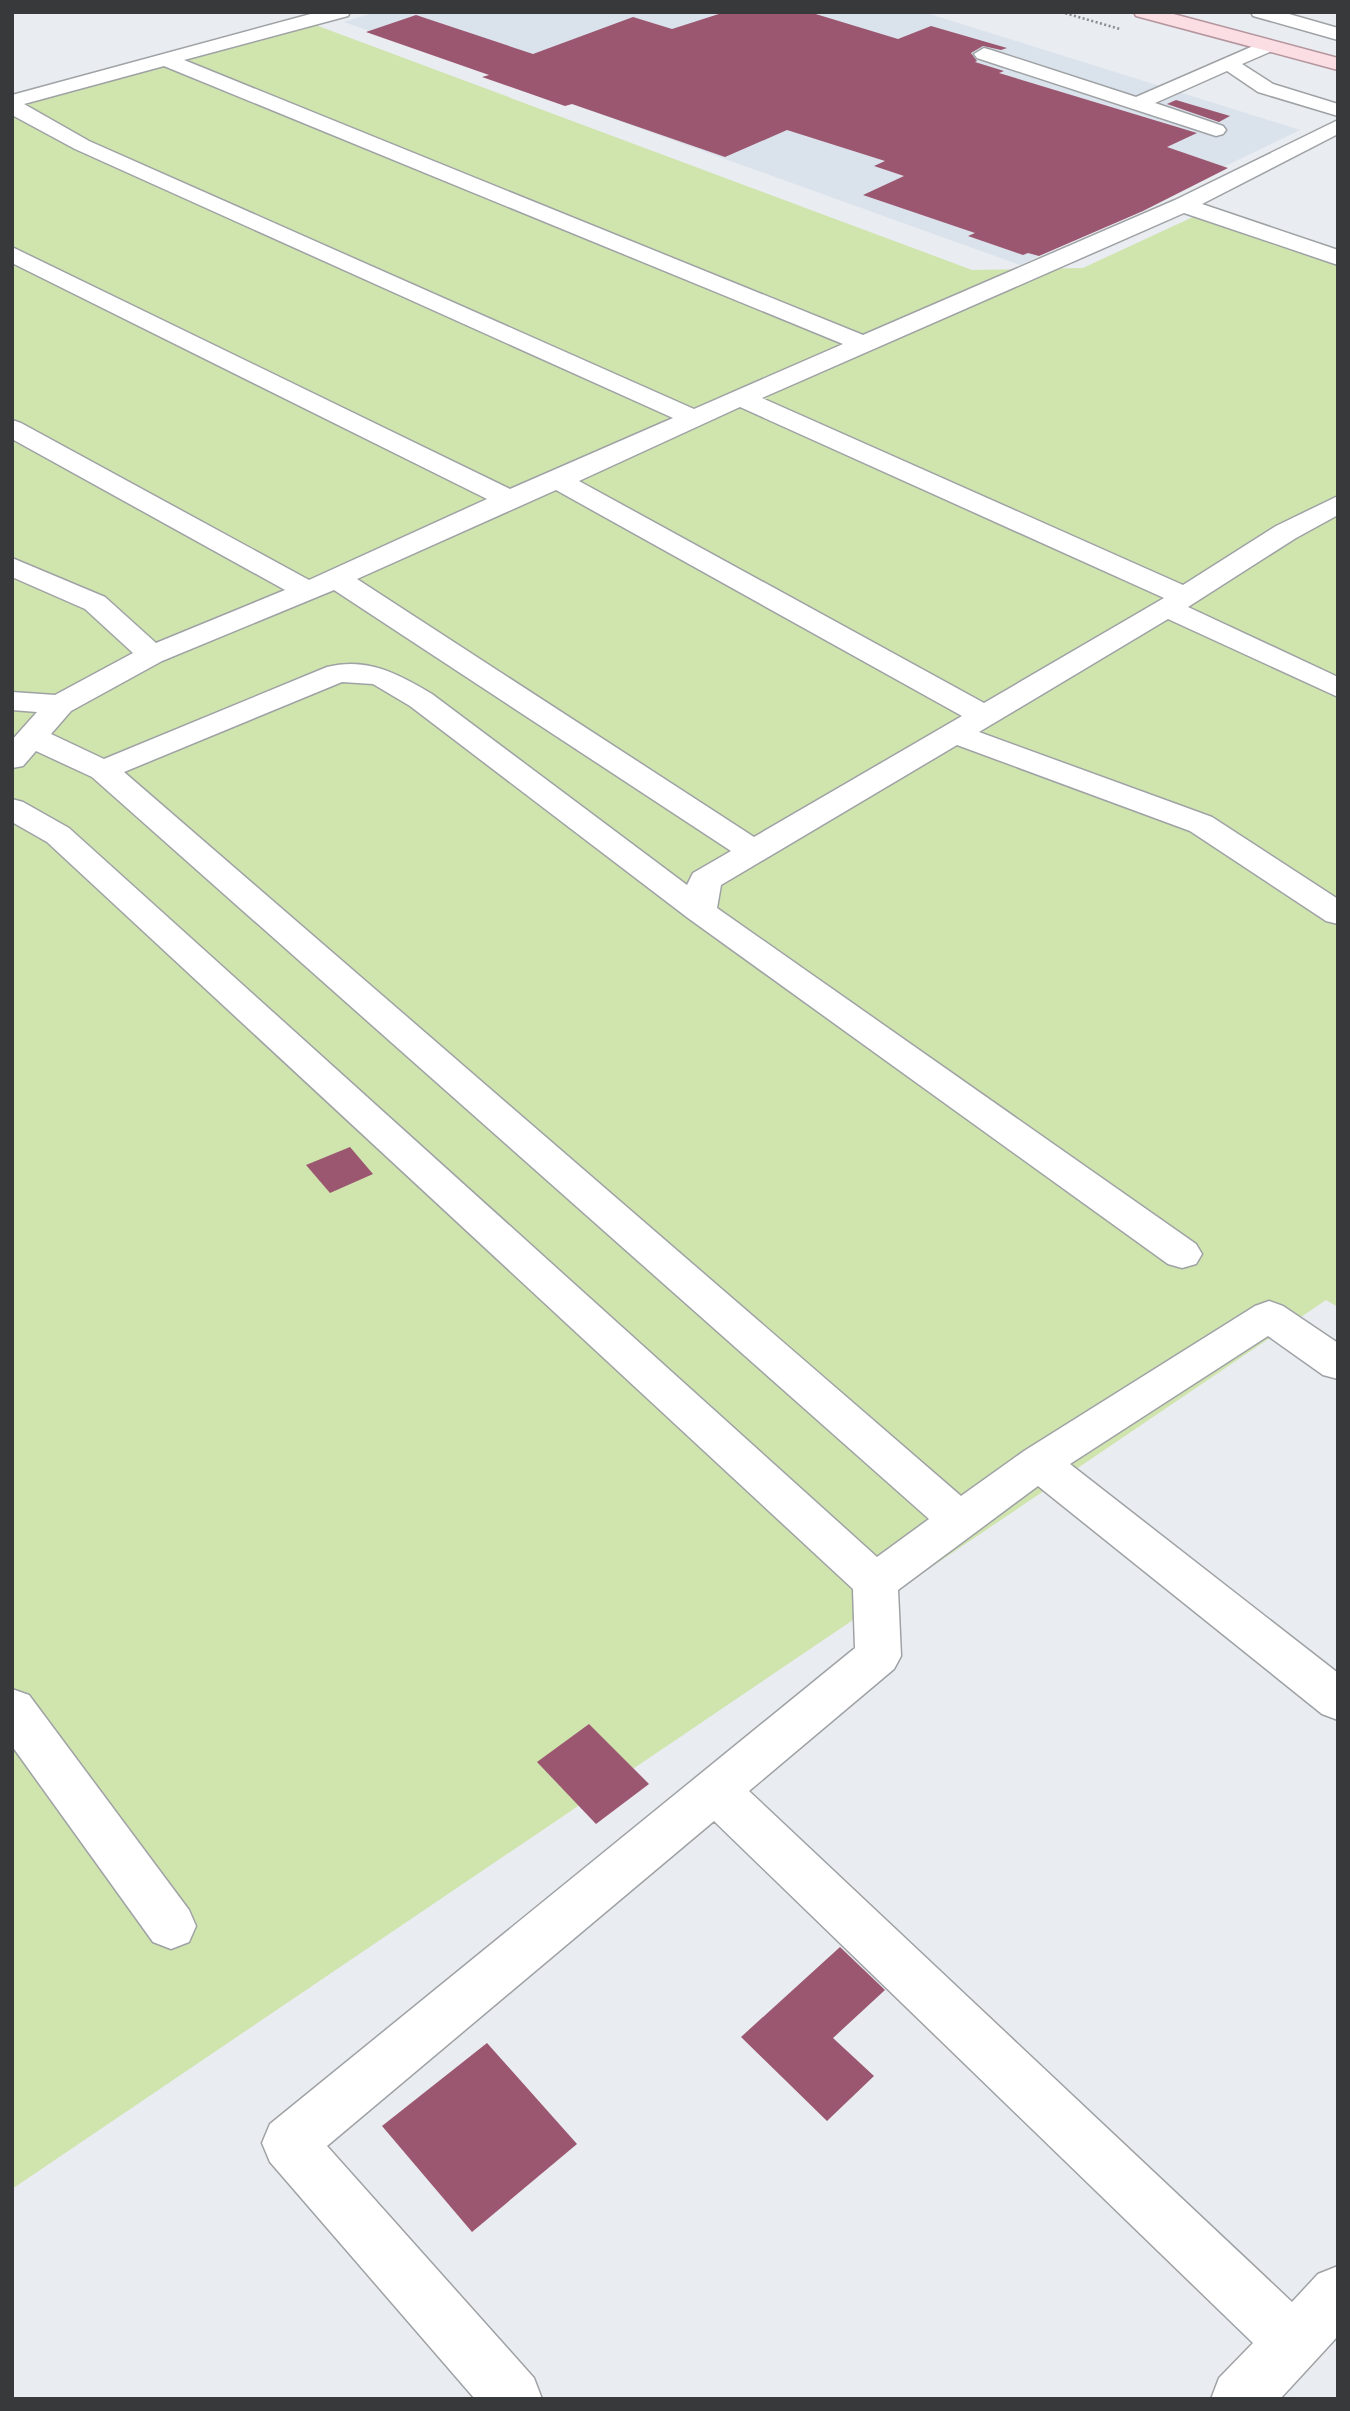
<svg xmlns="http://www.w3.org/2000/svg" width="1350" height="2411" font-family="'Nunito Sans',sans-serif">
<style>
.built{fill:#dae2ec}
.green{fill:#d0e4ae}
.building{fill:#9b5770}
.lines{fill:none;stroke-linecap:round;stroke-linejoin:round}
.minor-casing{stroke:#9fa2a5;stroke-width:3}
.major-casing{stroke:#b4959d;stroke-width:3}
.path{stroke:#898c8e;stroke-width:2.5;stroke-dasharray:2 2.5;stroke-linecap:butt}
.minor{fill:#fff;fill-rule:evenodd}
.major{fill:#fbdde4;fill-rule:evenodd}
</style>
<rect width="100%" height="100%" fill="#e9ecf0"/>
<path class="built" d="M376,12H923L1300,130L1020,265L344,22Z"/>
<path class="green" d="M310,23L972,270L1083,268L1208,210L1338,253V1307L1326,1300L12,2189V103Z"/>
<g class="building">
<path d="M725,12H809L898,39L931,26L1007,48L1001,50L983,46L971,53L977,61L975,62L1004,71L999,73L1197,133L1167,147L1228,168L1143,211L1039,256L1028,253L1023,255L968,236L975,233L863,195L904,176L874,166L885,161L787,130L725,157L572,104L565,106L482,77L489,75L366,32L416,15L533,54L633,17L672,29Z"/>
<path d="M1176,100L1230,116L1219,122L1167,104Z"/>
<path d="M350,1147L373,1174L330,1193L306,1165Z"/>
<path d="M589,1724L649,1784L596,1824L537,1762Z"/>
<path d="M840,1947L885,1990L833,2038L874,2076L827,2121L741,2037Z"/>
<path d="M487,2043L577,2144L472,2232L382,2126Z"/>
</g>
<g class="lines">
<defs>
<g id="minor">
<path d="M318,12H350L348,16L184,60L863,335L1175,200L1338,120V134L1202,204L1338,250V265L1184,213L762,398L1183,585L1276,526L1338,496V515L1296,538L1188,607L1338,677V697L1168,619L979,732L1212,817L1338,899V924L1326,921L1190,831L957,745L721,885L717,908L1196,1244L1202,1254L1196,1264L1182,1268L1168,1264L688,918L410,706L373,684L342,682L124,772L961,1496L1024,1451L1255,1306L1269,1301L1283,1306L1338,1343V1379L1323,1375L1268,1336L1070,1464L1338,1673V1720L1322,1714L1038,1486L898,1590L901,1656L894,1669L749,1791L1292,2302L1318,2274L1338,2266V2336L1280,2399H1211L1219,2378L1253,2343L714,1821L327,2146L534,2378L542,2399H475L270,2162L262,2143L270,2124L855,1648L853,1589L47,842L12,822V799L23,802L69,828L877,1557L929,1519L92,777L36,751L23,766L12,768V740L37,712L12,710V692L55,695L133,653L85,609L12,577V558L105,597L156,643L285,590L12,439V420L21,423L309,580L487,499L12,263V247L510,489L673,418L75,149L12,115V95ZM164,66L843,344L694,409L89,141L24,104ZM740,407L1164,598L984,703L579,481ZM556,490L962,716L754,837L357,579ZM334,590L731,851L693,873L687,885L432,694C398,674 368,657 327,667L104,759L51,734L71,711L162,661Z"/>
<path d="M1251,12H1282L1338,28V40L1253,16Z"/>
<path d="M1267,40L1277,46L1274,50L1242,64L1273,84L1338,104V116L1258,92L1227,71L1155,103L1223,126L1226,130L1223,134L1216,136L977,58L974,54L984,48L991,50L1136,97Z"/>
<path d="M12,1689L29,1695L189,1910L196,1926L189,1942L171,1949L153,1942L12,1746Z"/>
</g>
<path id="major" d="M1134,12H1166L1338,58V70L1136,16Z"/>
</defs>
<use href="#minor" class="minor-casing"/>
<use href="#major" class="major-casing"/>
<path class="path" d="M1061,12L1120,29"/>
<use href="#minor" class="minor"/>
<use href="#major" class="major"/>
</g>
<rect width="1350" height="2411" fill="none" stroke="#37393a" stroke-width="28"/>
</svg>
